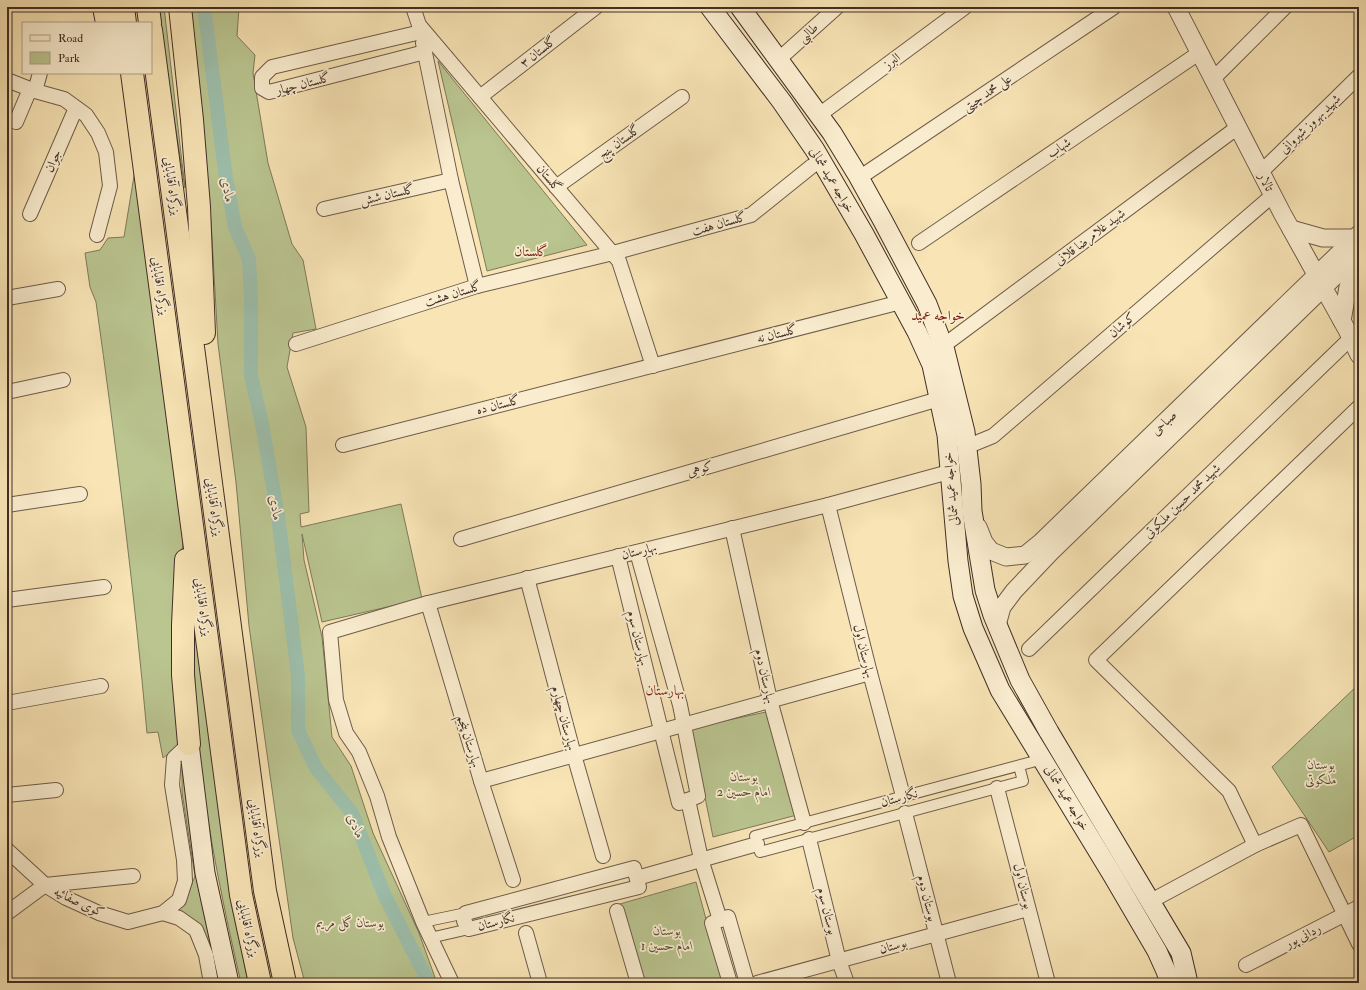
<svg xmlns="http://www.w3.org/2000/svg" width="1366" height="990" font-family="'IM FELL Double Pica',Amiri,serif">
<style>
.green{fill:#bac590;stroke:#7d7a5b}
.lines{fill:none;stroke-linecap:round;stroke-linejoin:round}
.canal{stroke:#9dbfac;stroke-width:14}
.pedestrian-casing{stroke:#6e5c4a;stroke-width:12}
.minor-casing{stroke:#6e5c4a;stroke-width:16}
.tertiary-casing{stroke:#6e5c4a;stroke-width:19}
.secondary-casing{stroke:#402e26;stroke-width:21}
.trunk-casing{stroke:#402e26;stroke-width:24}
.pedestrian{stroke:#faedcf;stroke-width:10}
.minor{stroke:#faedcf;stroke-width:14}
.tertiary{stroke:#faedcf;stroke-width:17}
.secondary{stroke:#faedcf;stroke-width:19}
.trunk{stroke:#f8e4b5;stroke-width:22}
.labels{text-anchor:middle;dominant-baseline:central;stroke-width:3.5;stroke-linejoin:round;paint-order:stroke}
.street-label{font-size:13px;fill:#402e26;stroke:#faedcf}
.park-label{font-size:13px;font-style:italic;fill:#584c3b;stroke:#faedcf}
.water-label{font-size:14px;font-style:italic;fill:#575248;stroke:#faedcf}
.neighbourhood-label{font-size:14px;fill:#7a1f14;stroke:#faedcf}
</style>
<rect width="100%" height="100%" fill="#f8e4b5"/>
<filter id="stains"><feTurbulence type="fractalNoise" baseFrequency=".005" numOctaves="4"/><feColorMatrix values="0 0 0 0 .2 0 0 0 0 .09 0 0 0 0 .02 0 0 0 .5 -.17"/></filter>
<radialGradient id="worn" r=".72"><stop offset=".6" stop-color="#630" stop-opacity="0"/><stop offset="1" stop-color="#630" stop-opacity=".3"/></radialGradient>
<g class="green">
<path d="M157,7H164L185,188L158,17Z"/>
<path d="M187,7H239L237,36L255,55L253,73L268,163L292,244L303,260L316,329L293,333L287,367L306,427L309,512L300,514L301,527L401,504L422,599L322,622L302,534L304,560L322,637L332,737L351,766L373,833L419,933L437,983H305L293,938L249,626L236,482L218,344L211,221Z"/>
<path d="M438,61L587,245L487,271Z"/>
<path d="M135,170L184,521L180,592L184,741L163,758L158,732L147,733C134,589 116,445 96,302L90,287L85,253L100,250L108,238L124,237Z"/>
<path d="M193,595L233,898L248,983H241C224,909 208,834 200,759C195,704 193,650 193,595Z"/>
<path d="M1359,684V835L1329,852L1272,767Z"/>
<path d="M766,712L797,815L713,837L691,728Z"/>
<path d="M182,758L225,983H218L202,926L175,910L188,894L195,876L182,792Z"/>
<path d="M696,882L723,982L635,983L613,906Z"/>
</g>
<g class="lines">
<path class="canal" d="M204,7L226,178L235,227L249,259L251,300V376L262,424L278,516L298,676V730L316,768L352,813L384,894L426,977L428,983"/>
<defs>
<g id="pedestrian">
<path d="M1019,766L1023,781L760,852L755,836L1043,759"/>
<path d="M423,922L466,913"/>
<path d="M430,938L469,929"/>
</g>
<g id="minor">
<path d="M413,7L419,25L619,261L653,366"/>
<path d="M421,32L272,67L262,77V88L269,92L425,52"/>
<path d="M423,43L451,180L477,286"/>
<path d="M778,60L837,7"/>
<path d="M1213,79L1285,7"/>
<path d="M7,80L35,91L64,99L86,115L98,133L106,152L110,186L97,235"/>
<path d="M35,91L40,73"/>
<path d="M480,97L596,7"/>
<path d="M819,115L965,7"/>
<path d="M16,122L30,89"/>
<path d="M1261,172L1359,76"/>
<path d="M859,178L1114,7"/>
<path d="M556,187L682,97"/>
<path d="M324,209L451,180"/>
<path d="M30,214L76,108"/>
<path d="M919,243L1199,53"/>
<path d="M7,298L58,289"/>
<path d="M296,344L477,286L613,253L751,215L812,166"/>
<path d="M943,346L1238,127"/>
<path d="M7,392L63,380"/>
<path d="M343,445L901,302"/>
<path d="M966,447L993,436L1273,195"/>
<path d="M7,505L80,494"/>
<path d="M828,505L870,673L903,796"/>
<path d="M732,528L770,700L804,823"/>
<path d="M461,539L939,399"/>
<path d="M637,552L680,705L698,796L688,800"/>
<path d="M618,556L679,803L688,800L701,859L720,920L728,917L747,983"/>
<path d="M527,578L574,755L603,856"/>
<path d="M7,600L104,587"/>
<path d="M428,603L481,781L513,880"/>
<path d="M1029,649L1351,338"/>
<path d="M7,703L101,686"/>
<path d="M481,781L870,673"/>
<path d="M997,788L1048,983"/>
<path d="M7,795L56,790"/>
<path d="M905,813L949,983"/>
<path d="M809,839L839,961L847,983"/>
<path d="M1255,845L1229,791L1096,660L1359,407"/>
<path d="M7,850L45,885L66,898L99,913L128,922L163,913L179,900L185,881L184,860L172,785L174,758L189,744"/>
<path d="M634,868L639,887L469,929L464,921L466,913Z"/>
<path d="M637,878L757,844"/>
<path d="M1151,901L1255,845L1301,825L1359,944"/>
<path d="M617,911L638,983"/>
<path d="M7,913L45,885L133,876"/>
<path d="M163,913L179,918L196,930L206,955L211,983"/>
<path d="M720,920L712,923L730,983"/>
<path d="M526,933L540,983"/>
<path d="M1246,965L1359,907"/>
<path d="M452,983L423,922L389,837L377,796L359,752L346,733L336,700L330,632L428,603L828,505L949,472"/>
<path d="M757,983L1028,909"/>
</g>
<g id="tertiary">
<path d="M1176,7L1282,213L1347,330L1359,355"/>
<path d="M1291,229L1323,238H1356"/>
<path d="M1342,321L1348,287L1357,255"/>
<path d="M978,527L984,542L991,551L1006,557L1025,555L1041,542L1359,234"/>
<path d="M997,625L1002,607L1014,591L1051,552L1359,253"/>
</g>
<g id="secondary">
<path d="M710,7L782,102L815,150L864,234L917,332L932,365L947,435L958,561L963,596L973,628L1000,690L1112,874L1157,951L1166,971L1170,983"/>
<path d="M740,7L832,133L857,174L883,221L927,304L945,351L965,432L971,484L972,511L985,590L993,615L1020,680L1049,732L1181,953L1188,983"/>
<path d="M189,744L205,873L229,983"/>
</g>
<g id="trunk">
<path d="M104,7L107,23"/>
<path d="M123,7L125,23"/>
<path d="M148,7L150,23"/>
<path d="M180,7L192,120L199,207L204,333"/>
<path d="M151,30L265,891L285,983"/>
<path d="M132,73L241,895L260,983"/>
<path d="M186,560L183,625V675L189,744"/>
</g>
</defs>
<use href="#pedestrian" class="pedestrian-casing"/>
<use href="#minor" class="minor-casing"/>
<use href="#tertiary" class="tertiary-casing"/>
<use href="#secondary" class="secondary-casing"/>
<use href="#trunk" class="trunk-casing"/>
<use href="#pedestrian" class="pedestrian"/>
<use href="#minor" class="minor"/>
<use href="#tertiary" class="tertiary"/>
<use href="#secondary" class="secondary"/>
<use href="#trunk" class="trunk"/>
</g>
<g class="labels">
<g class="street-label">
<text transform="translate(808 33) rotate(-42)">طالبی</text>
<text transform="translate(538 52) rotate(-38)">گلستان ۳</text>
<text transform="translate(892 61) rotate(-37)">البرز</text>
<text transform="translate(303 84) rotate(-14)">گلستان چهار</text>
<text transform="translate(987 93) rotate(-34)">علی محمد چیتی</text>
<text transform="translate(1310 124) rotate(-44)">شهید بهروز شیروانی</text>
<text transform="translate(619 142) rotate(-36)">گلستان پنج</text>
<text transform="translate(1059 148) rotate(-34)">شهاب</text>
<text transform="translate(53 161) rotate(-66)">جوان</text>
<text transform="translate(549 178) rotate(50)">گلستان</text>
<text transform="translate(832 180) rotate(59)">خواجه عمید شمالی</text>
<text transform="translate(1266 182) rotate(63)">تالار</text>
<text transform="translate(172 186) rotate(82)">بزرگراه آقابابایی</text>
<text transform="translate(387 195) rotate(-13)">گلستان شش</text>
<text transform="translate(719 224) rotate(-16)">گلستان هفت</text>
<text transform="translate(1090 237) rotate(-37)">شهید غلامرضا قلانی</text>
<text transform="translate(160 286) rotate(82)">بزرگراه اقابابایی</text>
<text transform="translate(453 294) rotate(-17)">گلستان هشت</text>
<text transform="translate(1122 325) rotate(-41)">کوشان</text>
<text transform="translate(777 334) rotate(-14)">گلستان نه</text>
<text transform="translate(498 405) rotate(-14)">گلستان ده</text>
<text transform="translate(1164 423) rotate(-44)">صباحی</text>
<text transform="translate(700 469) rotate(-16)">کوهی</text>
<text transform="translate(951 489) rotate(-95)">خواجه عمید شمالی</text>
<text transform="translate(1182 501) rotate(-44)">شهید محمد حسین ملکوتی</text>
<text transform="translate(214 507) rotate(82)">بزرگراه آقابابایی</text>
<text transform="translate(639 551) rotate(-14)">بهارستان</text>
<text transform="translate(203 607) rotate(82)">بزرگراه اقابابایی</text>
<text transform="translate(638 638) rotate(76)">بهارستان سوم</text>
<text transform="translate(864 651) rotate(76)">بهارستان اول</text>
<text transform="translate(765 676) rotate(77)">بهارستان دوم</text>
<text transform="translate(564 718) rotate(75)">بهارستان چهارم</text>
<text transform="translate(469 741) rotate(73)">بهارستان پنجم</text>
<text transform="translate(899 798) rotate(-15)">نگارستان</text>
<text transform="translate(1067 798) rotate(59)">خواجه عمید شمالی</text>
<text transform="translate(257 828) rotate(82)">بزرگراه آقابابایی</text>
<text transform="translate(1023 886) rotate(76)">بوستان اول</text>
<text transform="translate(927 898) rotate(76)">بوستان دوم</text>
<text transform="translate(79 902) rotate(25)">کوی صفائیه</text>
<text transform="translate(827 911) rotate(76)">بوستان سوم</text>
<text transform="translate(496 922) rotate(-14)">نگارستان</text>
<text transform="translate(248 928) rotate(78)">بزرگراه اقابابایی</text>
<text transform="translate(1303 936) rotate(-27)">ردانی پور</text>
<text transform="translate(893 946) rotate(-15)">بوستان</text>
</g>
<g class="park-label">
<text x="1321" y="765">بوستان<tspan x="1321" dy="15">ملکوتی</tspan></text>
<text x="744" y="777">بوستان<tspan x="744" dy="15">امام حسین 2</tspan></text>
<text x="350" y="923">بوستان گل مریم</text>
<text x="667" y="931">بوستان<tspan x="667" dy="15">امام حسین 1</tspan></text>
</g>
<g class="water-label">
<text transform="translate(228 190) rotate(80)">مادی</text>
<text transform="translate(276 508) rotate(81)">مادی</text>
<text transform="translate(356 826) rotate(66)">مادی</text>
</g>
<g class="neighbourhood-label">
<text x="531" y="251">گلستان</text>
<text x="938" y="315">خواجه عمید</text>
<text x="665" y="690">بهارستان</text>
</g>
</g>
<rect width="1366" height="990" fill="none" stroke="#f8e4b5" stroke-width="24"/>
<rect x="8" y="8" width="1350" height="974" fill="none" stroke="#402e26" stroke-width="2"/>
<rect x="12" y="12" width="1342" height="966" fill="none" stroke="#402e26"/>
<rect x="22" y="22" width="130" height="52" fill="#faedcf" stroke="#b0a18b"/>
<rect x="30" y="35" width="20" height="6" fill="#faedcf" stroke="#b0a18b"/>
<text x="58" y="42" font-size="12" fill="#402e26">Road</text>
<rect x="30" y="52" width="20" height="12" fill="#bac590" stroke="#b0a18b"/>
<text x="58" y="62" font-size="12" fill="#402e26">Park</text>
<rect width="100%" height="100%" filter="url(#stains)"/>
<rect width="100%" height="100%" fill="url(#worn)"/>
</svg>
